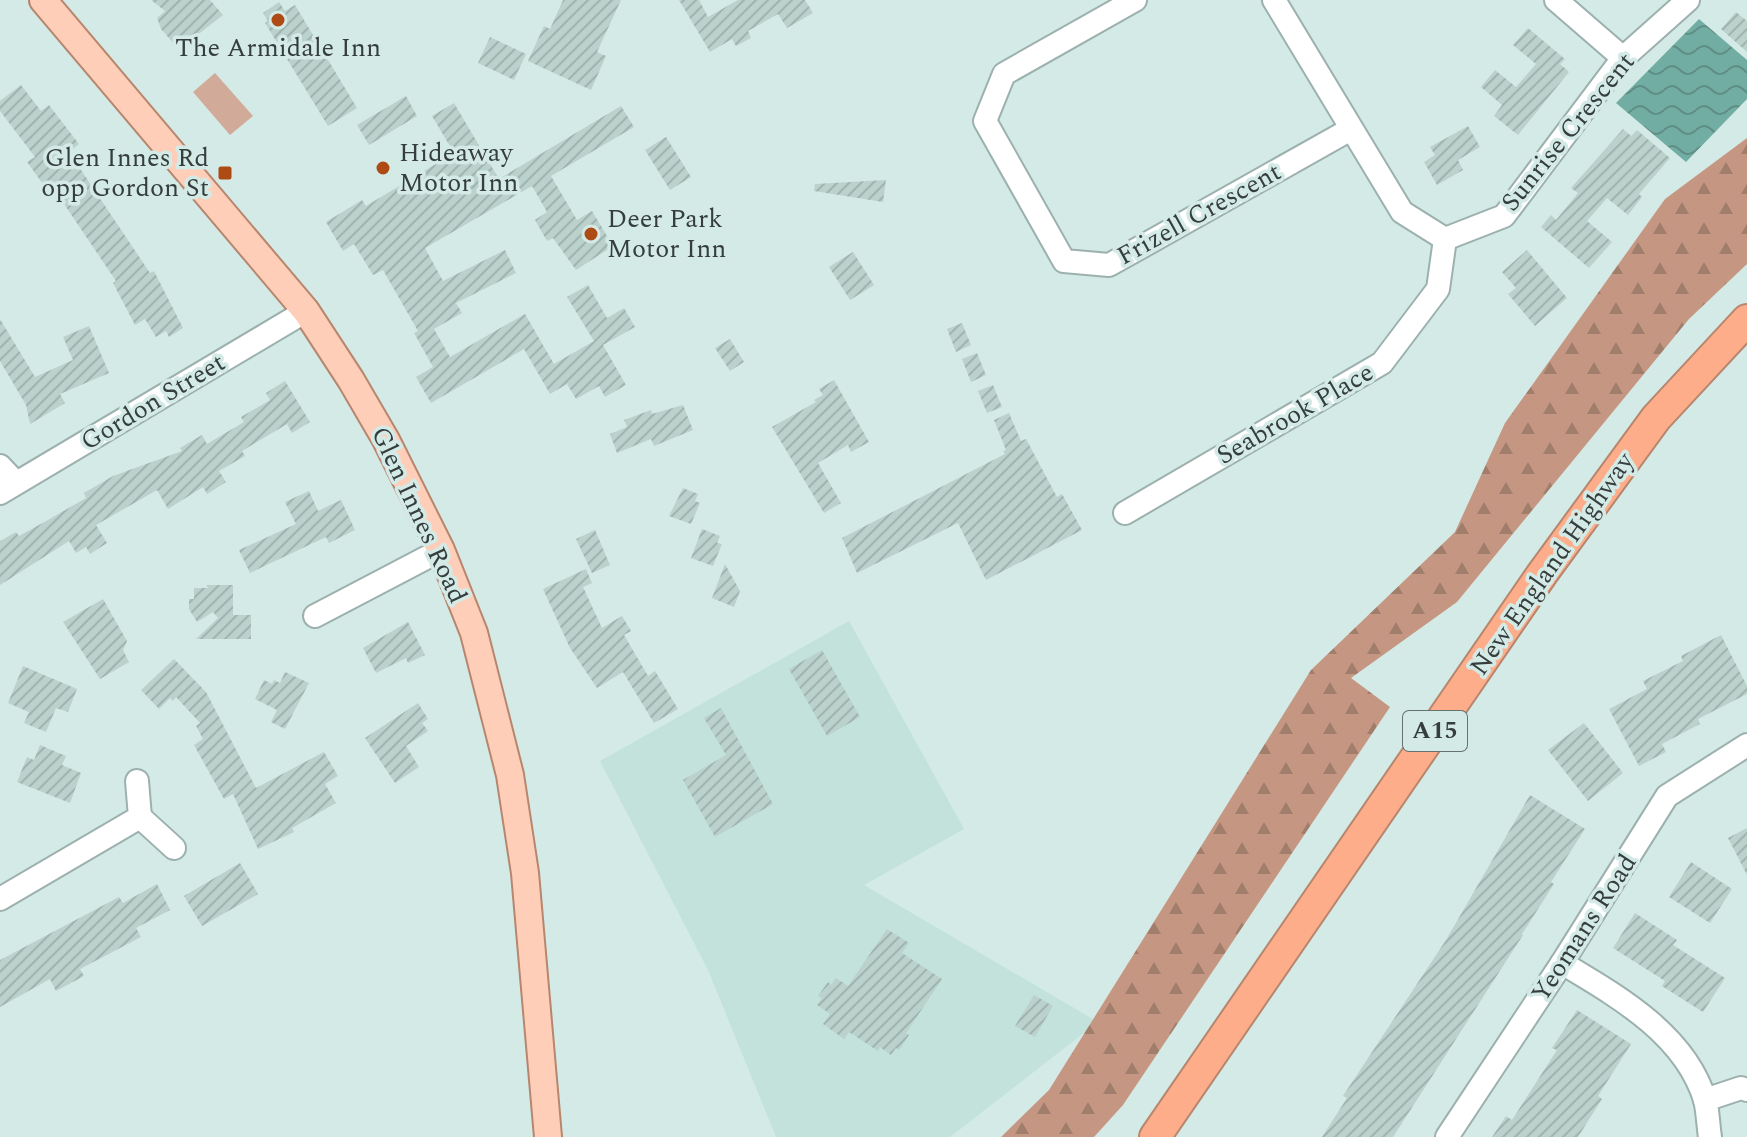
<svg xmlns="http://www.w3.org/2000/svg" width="1747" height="1137" font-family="Spectral,serif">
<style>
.built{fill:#c2e2db}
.forest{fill:url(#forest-firs)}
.pitch{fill:#d1aa99}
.water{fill:url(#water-waves)}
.building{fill:url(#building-hatch)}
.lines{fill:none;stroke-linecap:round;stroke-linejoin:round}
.minor-casing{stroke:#9cb1ad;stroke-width:26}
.major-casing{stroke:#b7866e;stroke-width:30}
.highway-casing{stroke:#b7866e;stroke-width:34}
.minor{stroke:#fff;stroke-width:22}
.major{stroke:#feceb8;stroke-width:26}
.highway{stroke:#fdad89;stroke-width:30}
.poi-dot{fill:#ae4a13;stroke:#d4eae6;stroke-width:3}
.labels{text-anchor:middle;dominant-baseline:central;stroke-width:7;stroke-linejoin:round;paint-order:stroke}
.shield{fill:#d4eae6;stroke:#65726f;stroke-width:2}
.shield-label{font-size:24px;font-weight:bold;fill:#353e3c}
.poi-label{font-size:26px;fill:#353e3c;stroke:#d4eae6;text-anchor:start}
.street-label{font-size:26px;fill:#353e3c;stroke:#d4eae6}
</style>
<defs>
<pattern id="forest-firs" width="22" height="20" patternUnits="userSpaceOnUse" patternTransform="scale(2)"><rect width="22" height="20" fill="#c59783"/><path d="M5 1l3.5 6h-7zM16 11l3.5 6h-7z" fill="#a17d6c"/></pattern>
<pattern id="water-waves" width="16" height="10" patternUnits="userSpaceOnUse" patternTransform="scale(2)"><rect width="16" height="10" fill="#72ada3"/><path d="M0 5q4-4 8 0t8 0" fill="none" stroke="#5e8e86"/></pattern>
<pattern id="building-hatch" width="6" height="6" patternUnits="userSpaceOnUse" patternTransform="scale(2)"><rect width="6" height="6" fill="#bad1cc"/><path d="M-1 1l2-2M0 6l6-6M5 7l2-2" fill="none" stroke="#a0b4b0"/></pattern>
</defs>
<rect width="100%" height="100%" fill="#d4eae6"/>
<path class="built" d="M849,621L964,829L864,885L1098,1022L950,1137H776L708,970L600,761Z"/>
<path class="forest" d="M1747,138V264L1689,319L1457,602L1351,678L1390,707L1123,1105L1094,1137H1001L1049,1090L1311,670L1455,532L1505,423L1665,199Z"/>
<path class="pitch" d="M215,73L253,116L230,135L193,92Z"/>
<path class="water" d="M1699,19L1747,60V99L1686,162L1616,103Z"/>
<g class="building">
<path d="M151,0H210L223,15L182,47L175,45L161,29L157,18L165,11Z"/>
<path d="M563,0H621L597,52L606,56L591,90L528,61L544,26L550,29Z"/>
<path d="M679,0H699L708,17L738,0H805L813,13L787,28L778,14L748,31L751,38L736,46L732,39L710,52Z"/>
<path d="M279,2L285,11L295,5L357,108L328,126L265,23L268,21L263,13Z"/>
<path d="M1736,12L1747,21V52L1721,29Z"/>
<path d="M1528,28L1565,59L1560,64L1569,72L1518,135L1494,116L1502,105L1481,87L1495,70L1516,87L1536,64L1513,45Z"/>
<path d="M490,37L526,54L514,80L478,63Z"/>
<path d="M21,85L41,111L49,105L79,144L69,152L150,273L154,271L183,328L169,337L166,331L156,337L145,319L135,325L113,283L116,281L64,204L47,182L43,184L27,162L35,157L0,111V101Z"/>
<path d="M406,96L417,116L369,145L357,125Z"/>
<path d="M454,103L499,179L621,106L634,127L551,176L577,220L592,211L613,246L576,270L553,238L547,241L535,220L547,212L532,186L425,248L443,281L505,250L516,273L456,303L462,313L434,329L450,357L525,314L554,364L594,341L567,297L588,285L607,318L624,308L635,327L603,345L626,385L605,397L599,386L576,399L567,384L550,394L524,349L431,403L416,377L433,367L414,333L418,331L383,270L373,275L354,244L343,251L326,222L362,200L366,206L454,153L432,116Z"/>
<path d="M1468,126L1480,147L1458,160L1463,170L1437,185L1424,162L1435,155L1430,147Z"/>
<path d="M1623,129L1631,136L1637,130L1670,158L1639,194L1642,197L1628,215L1607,198L1587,221L1612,242L1589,268L1541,227L1551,215L1556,220L1578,193L1571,188Z"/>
<path d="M666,137L691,177L670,190L645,150Z"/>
<path d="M886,180L883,202L814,191L815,184Z"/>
<path d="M1527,250L1567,298L1535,326L1508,294L1516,288L1502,272Z"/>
<path d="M853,252L874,285L850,300L829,267Z"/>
<path d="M0,319L35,377L73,360L63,337L89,326L109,373L60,394L65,403L30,424L26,405L0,361Z"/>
<path d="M962,323L971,345L956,352L947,329Z"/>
<path d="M730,339L744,362L730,371L715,348Z"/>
<path d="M977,353L986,375L971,382L962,359Z"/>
<path d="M834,380L869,442L851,452L848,445L818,463L841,503L824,513L772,427L816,402L814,400L823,395L819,389Z"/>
<path d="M285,381L310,422L292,433L287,424L242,451L245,456L219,471L226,482L207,494L203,487L168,509L157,490L96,525L107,543L90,554L86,547L76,553L69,541L0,585V541L16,532L19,536L48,520L86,498L84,493L113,476L182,451L180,448L202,435L207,444L244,422L241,417L270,400L266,393Z"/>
<path d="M993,385L1002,407L987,413L978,391Z"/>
<path d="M683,405L693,430L654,446L651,439L617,453L610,434L627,427L624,420L651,410L652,414Z"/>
<path d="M1009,413L1021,441L1026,439L1057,497L1062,494L1082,530L986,580L958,523L857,573L842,538L1005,454L1003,451L1006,450L994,420Z"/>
<path d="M683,488L698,494L695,501L700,503L691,524L669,516Z"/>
<path d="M309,491L318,511L341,500L355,530L329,543L326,537L250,573L239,550L296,524L285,502Z"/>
<path d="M702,529L720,536L717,543L722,544L713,566L691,558Z"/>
<path d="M595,530L610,565L592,573L576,539Z"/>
<path d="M725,564L740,591L734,607L712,598Z"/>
<path d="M586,569L592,583L583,587L602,628L622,616L631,631L624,635L648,676L655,671L678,709L654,723L623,672L597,688L570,648L543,589Z"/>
<path d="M207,585H233V615H251V639H196L218,618L213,612L197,622L189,609V599H194V588H208Z"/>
<path d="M103,599L127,641L123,650L129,662L100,679L63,622Z"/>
<path d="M408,622L425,655L408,663L406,658L376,673L363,648Z"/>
<path d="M1721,635L1747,686V694L1698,719L1700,724L1662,744L1666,752L1639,766L1609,709L1647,689L1643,681L1683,661L1681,656Z"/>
<path d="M822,650L860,717L827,736L789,669Z"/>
<path d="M174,659L206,692L256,788L324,752L338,776L325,784L336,803L292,828L294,832L258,849L233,794L224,799L194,745L203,739L196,726L200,723L176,697L173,701L170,698L159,709L141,690Z"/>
<path d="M23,666L77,689L68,712L56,708L46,732L24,723L29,712L8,703Z"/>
<path d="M285,672L309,683L285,729L271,722L277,710L255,699L264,680L272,684L274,680L280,683Z"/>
<path d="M418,703L428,719L422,723L428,731L406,746L419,767L395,783L365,738Z"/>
<path d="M721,708L773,804L715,837L683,780L726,755L704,718Z"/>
<path d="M1584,723L1623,773L1588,801L1548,750Z"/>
<path d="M40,745L66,756L62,765L81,773L70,803L17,782L27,757L34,760Z"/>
<path d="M1530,795L1585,829L1551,882L1554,884L1522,934L1523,935L1393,1137H1322L1347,1098L1343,1096L1446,940Z"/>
<path d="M1747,828V875L1728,838Z"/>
<path d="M1691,862L1732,889L1710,923L1669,897Z"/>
<path d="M240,863L258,894L202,926L184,896Z"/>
<path d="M157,884L170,910L136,928L141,937L80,969L84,976L56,991L50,979L0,1007V960L119,897L123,903Z"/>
<path d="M1635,913L1677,940L1673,945L1725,978L1703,1012L1662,986L1665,981L1613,948Z"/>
<path d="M887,929L909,943L902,953L942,979L906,1033L909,1035L899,1050L896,1048L891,1055L880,1047L878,1051L849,1032L844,1039L823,1024L830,1014L817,1005L822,998L818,996L828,982L831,985L836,978L848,986Z"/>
<path d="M1034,995L1053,1006L1035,1037L1015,1026Z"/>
<path d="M1577,1010L1631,1044L1598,1096L1602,1099L1578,1137H1492L1506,1116L1512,1120L1557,1050L1552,1048Z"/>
</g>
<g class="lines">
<defs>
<g id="minor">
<path d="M1135,0L1004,74L985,121L1064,261L1109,265L1351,129"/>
<path d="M1274,0L1402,212L1445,239L1504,216L1623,58L1688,0"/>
<path d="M1556,0L1623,58"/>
<path d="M0,466L16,483"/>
<path d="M0,493L306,311"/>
<path d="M1125,513L1382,363L1438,289L1445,239"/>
<path d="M315,616L441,550"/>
<path d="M140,817L174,848"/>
<path d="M0,899L140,817L137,781"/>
<path d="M1562,963C1617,996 1685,1034 1705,1100C1708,1111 1708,1125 1710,1137"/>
<path d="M1705,1100L1741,1088L1747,1090"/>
<path d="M1447,1137L1562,963L1667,796L1747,745"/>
</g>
<path id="major" d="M43,0L306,311L351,380L386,440L441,550L474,633L510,775L525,873L548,1137"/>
<path id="highway" d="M1155,1137L1542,574L1656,418L1747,320"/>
</defs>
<use href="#minor" class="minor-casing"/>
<use href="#major" class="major-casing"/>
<use href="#highway" class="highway-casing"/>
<use href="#minor" class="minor"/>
<use href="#major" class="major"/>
<use href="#highway" class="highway"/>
</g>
<g class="poi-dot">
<circle cx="278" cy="20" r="8"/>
<circle cx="383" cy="168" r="8"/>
<rect x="217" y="165" width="16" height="16" rx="4"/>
<circle cx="591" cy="234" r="8"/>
</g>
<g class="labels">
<rect class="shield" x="1403" y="711" width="64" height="40" rx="6"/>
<g class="shield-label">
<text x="1435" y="731">A15</text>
</g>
<g class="poi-label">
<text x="278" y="48" text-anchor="middle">The Armidale Inn</text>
<text x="399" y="153">Hideaway<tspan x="399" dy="30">Motor Inn</tspan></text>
<text x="209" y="158" text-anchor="end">Glen Innes Rd<tspan x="209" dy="30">opp Gordon St</tspan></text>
<text x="607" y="219">Deer Park<tspan x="607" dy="30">Motor Inn</tspan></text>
</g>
<g class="street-label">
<text transform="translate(1568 132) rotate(-51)">Sunrise Crescent</text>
<text transform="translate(1199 214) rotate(-29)">Frizell Crescent</text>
<text transform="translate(153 402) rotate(-31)">Gordon Street</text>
<text transform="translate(1295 414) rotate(-30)">Seabrook Place</text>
<text transform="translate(419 515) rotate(65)">Glen Innes Road</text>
<text transform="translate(1552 564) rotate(-55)">New England Highway</text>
<text transform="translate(1584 928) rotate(-57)">Yeomans Road</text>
</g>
</g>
</svg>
